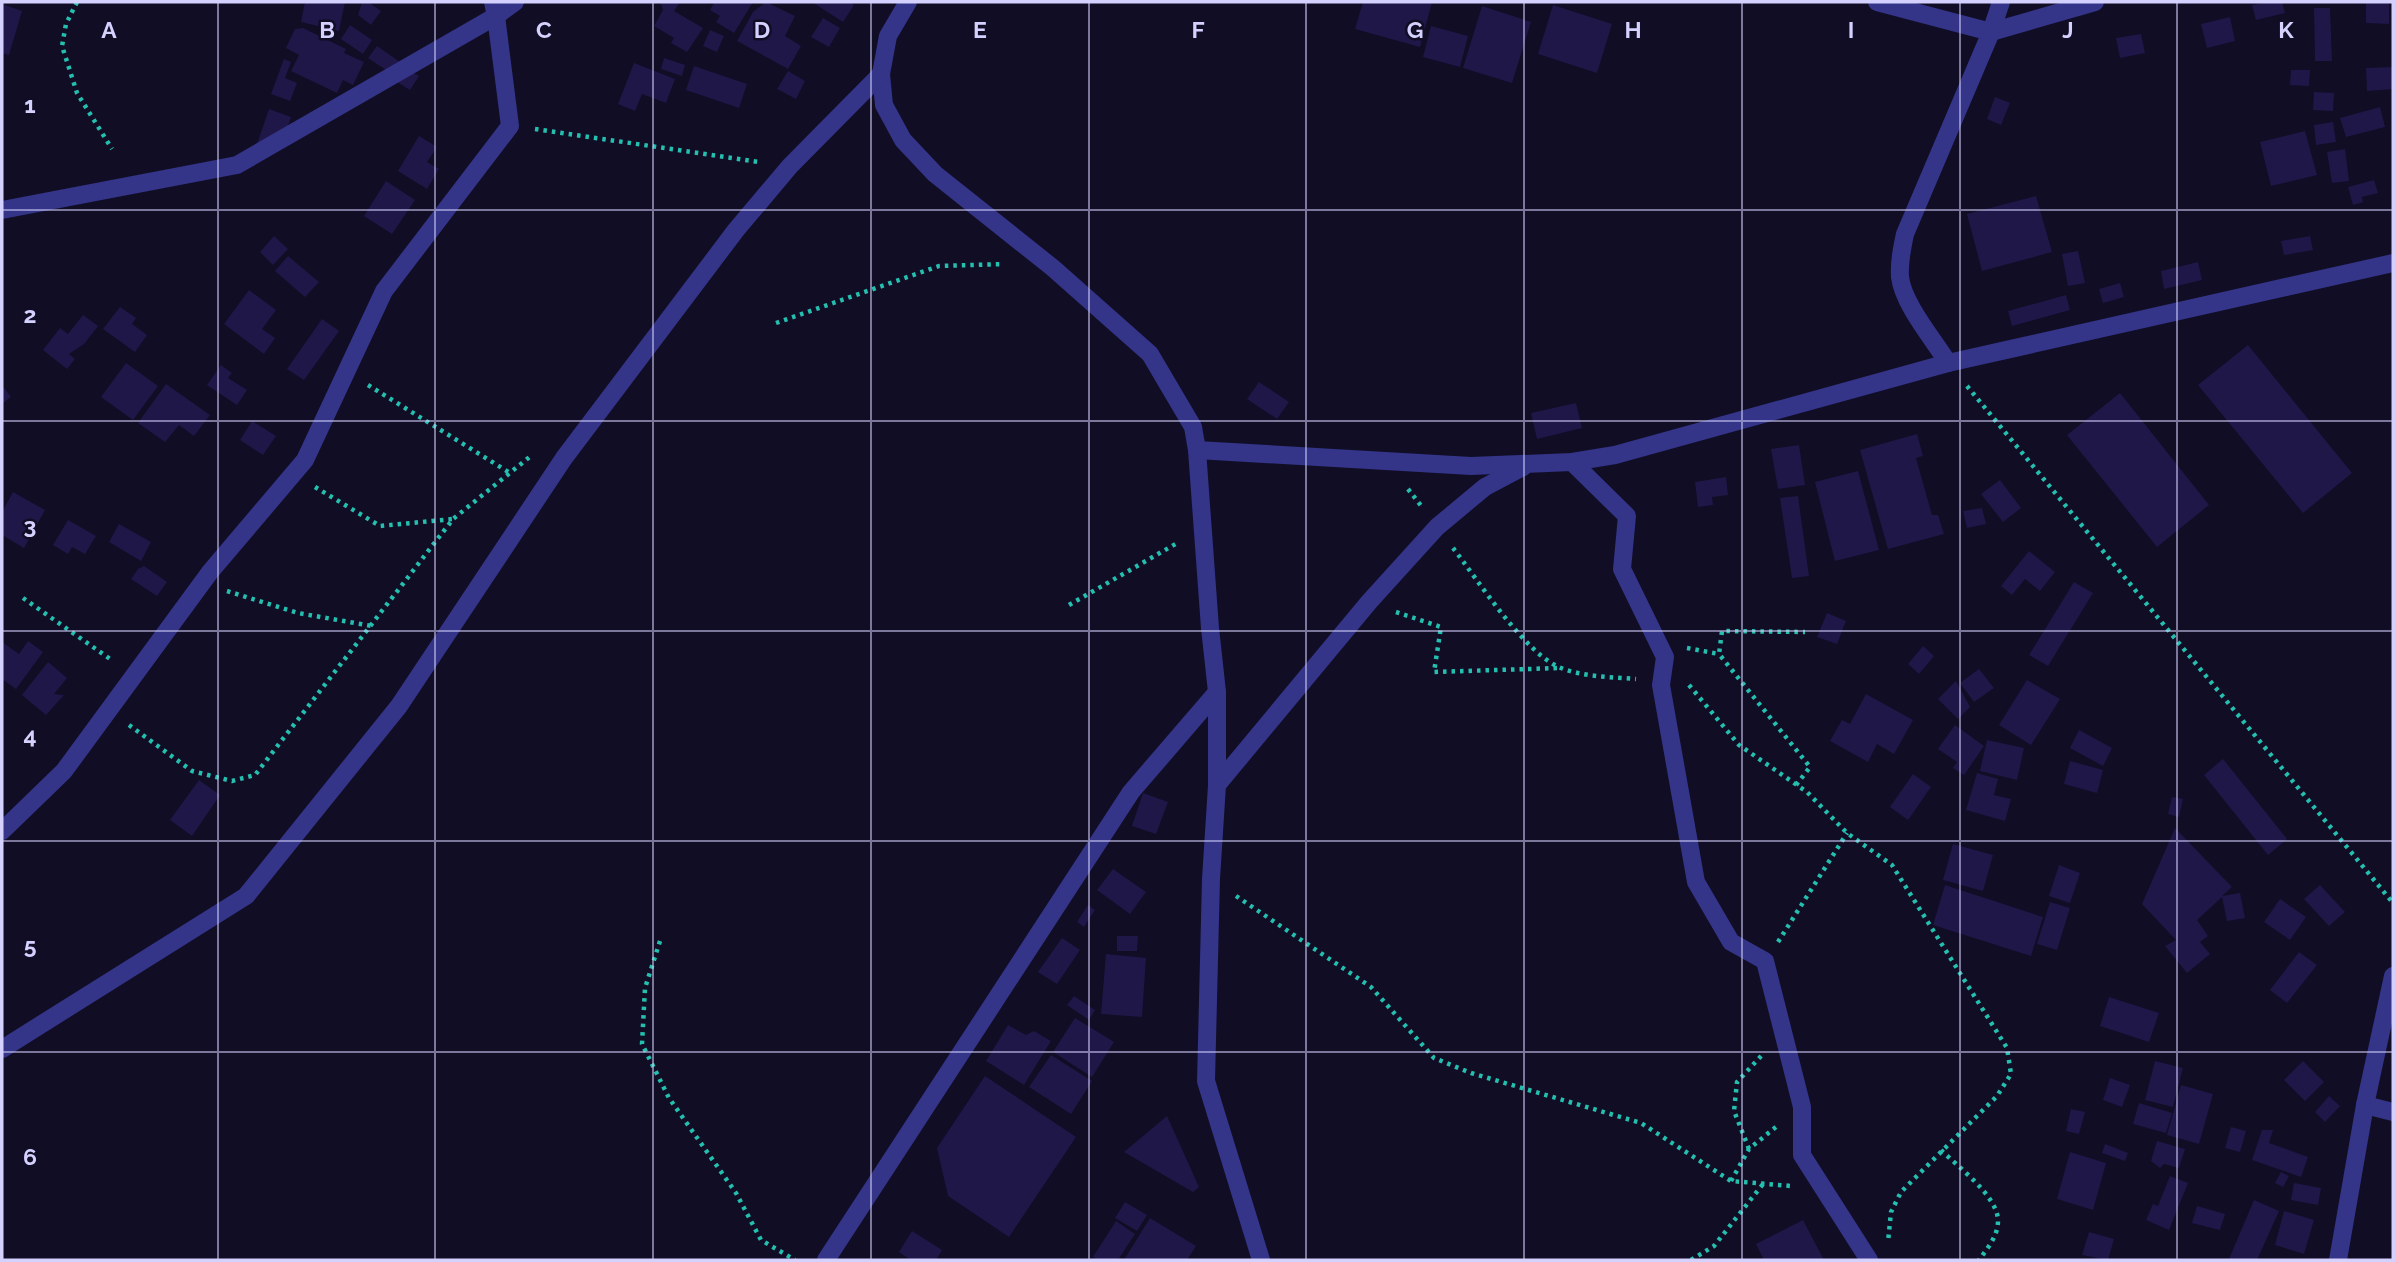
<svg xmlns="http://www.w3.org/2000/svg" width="2395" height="1262" font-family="Raleway,sans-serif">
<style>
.building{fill:#1f1748}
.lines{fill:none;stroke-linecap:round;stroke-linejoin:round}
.path{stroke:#25bfaf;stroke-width:4.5;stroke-dasharray:3.5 5;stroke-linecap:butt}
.street{stroke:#343488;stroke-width:18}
.grid{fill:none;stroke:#d4d1ff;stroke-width:2;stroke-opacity:0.55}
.grid-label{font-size:23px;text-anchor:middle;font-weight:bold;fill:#d4d1ff;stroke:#100d25;stroke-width:5;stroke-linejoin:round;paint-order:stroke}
</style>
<rect width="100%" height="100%" fill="#100d25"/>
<g class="building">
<path d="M305,2H345L339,31L301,22Z"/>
<path d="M362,2H368L381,11L371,25L358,15Z"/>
<path d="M662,2H680L674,11L703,28L687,52L671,43L674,38L654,26L663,10L661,4Z"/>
<path d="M711,2H753L734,33L716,22L720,16L710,10L714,3Z"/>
<path d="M766,2L795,16L785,36L801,46L788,69L737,41L753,12Z"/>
<path d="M812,2H850L854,5L843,22Z"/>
<path d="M1363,2H1432L1420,47L1355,29Z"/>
<path d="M2269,2H2282L2285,13L2256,20L2252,5Z"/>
<path d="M2366,2H2389V24L2366,23Z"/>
<path d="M2,4L22,11L9,55L2,53Z"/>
<path d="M1553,5L1612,24L1597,73L1538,54Z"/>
<path d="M1482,6L1531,22L1512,83L1463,68Z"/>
<path d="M2314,8H2330L2332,61H2315Z"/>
<path d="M2230,17L2235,41L2207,48L2201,24Z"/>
<path d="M823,18L840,28L829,47L811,37Z"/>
<path d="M350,25L372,40L363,54L341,39Z"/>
<path d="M1431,26L1468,36L1460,67L1423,57Z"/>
<path d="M303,28L346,49L344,53L364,62L353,85L343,80L337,93L291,71L299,55L286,48L295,29Z"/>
<path d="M710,30L724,36L717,52L703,46Z"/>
<path d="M2141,34L2145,53L2120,58L2116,38Z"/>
<path d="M377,46L400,62L392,74L368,58Z"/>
<path d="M664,58L685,65L682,76L661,69Z"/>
<path d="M284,59L291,62L285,78L297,83L290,101L271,94Z"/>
<path d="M634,63L675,79L666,103L642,94L635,111L618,104Z"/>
<path d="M694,66L747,84L739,108L686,90Z"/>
<path d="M2393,67V89L2367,91L2366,68Z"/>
<path d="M406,68L419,76L410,90L397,82Z"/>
<path d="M2291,70H2310L2309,86L2290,85Z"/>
<path d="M788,71L805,81L796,99L777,89Z"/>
<path d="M2314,92L2334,93L2333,111L2313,110Z"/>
<path d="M1995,97L2010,103L2001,125L1987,119Z"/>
<path d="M2380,107L2385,127L2346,137L2340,118Z"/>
<path d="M269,109L291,117L285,135L257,144Z"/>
<path d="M2333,122L2336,142L2316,145L2314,125Z"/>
<path d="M2305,131L2317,175L2271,186L2260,142Z"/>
<path d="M419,136L437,147L427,162L439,169L427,189L398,171Z"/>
<path d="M2345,149L2349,181L2332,183L2327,152Z"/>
<path d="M2374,180L2378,193L2362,197L2363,202L2353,205L2348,187Z"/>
<path d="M386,181L415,200L392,234L364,216Z"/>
<path d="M2036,196L2052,252L1982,271L1967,214Z"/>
<path d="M274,236L288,249L273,265L260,252Z"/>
<path d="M2310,236L2313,250L2284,255L2281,241Z"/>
<path d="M2078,251L2085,283L2068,286L2062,254Z"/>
<path d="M288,256L319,282L305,297L275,271Z"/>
<path d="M2198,262L2202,280L2164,289L2161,271Z"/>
<path d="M2120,283L2124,297L2103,303L2099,289Z"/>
<path d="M249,290L276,310L262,329L275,338L264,354L224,324Z"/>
<path d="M2066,295L2070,310L2012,326L2008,311Z"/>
<path d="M120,307L136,318L132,324L147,335L135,352L103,329Z"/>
<path d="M83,315L98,326L84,344L69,354L75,359L67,369L43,350L60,328L68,334Z"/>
<path d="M322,319L339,331L304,380L287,369Z"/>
<path d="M2248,345L2352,473L2303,513L2198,385Z"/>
<path d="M126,363L158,386L133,420L101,397Z"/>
<path d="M221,365L232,373L228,378L247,390L237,405L207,385Z"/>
<path d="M1259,382L1289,402L1277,419L1247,399Z"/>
<path d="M166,384L210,415L194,436L179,425L165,442L138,423Z"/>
<path d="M2,385L11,397L2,404Z"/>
<path d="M2120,393L2209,505L2157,547L2067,435Z"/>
<path d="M1576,403L1582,428L1537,439L1531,413Z"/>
<path d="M252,421L276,436L263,455L240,440Z"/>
<path d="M1917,434L1923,456L1916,458L1932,515H1938L1944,534L1888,549L1860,450Z"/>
<path d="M1799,445L1805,485L1778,489L1771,449Z"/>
<path d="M1858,471L1879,550L1835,561L1815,482Z"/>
<path d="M1726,477L1728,495L1712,497L1713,505L1698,507L1695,482Z"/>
<path d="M2000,480L2021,508L2003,522L1981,494Z"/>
<path d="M13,492L45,510L24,548L2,535V512Z"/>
<path d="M1798,496L1809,576L1792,578L1780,498Z"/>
<path d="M1982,508L1986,524L1967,528L1963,511Z"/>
<path d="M68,520L96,536L85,554L72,547L68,554L53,545Z"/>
<path d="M119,524L151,542L141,561L109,542Z"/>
<path d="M2029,551L2055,572L2040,591L2025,579L2012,595L2001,586Z"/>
<path d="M144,566L167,582L157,596L131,579L138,569Z"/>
<path d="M2074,582L2093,593L2048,666L2029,655Z"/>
<path d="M1827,613L1846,621L1837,644L1817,637Z"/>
<path d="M28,641L43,652L16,689L2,679V642L19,654Z"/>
<path d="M1923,646L1934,656L1919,674L1908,664Z"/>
<path d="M48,662L67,678L54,694L64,695L46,715L22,695Z"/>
<path d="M1979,669L1994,688L1974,702L1960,683Z"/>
<path d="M2027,680L2060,699L2031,745L1999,725Z"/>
<path d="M1956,681L1970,707L1958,719L1938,699Z"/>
<path d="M1866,694L1913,720L1894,754L1877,744L1868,762L1830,741L1842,720L1850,724Z"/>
<path d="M1955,725L1984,746L1964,775L1953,768L1957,762L1938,749Z"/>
<path d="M2079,730L2112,748L2103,766L2070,748Z"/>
<path d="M1987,740L2024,748L2017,780L1980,771Z"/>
<path d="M2223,759L2287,839L2268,855L2204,775Z"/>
<path d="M2070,761L2103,770L2097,793L2064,784Z"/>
<path d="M1977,773L1998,779L1994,795L2011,799L2005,821L1966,810Z"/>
<path d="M1913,774L1931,787L1908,820L1890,807Z"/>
<path d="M199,780L220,795L192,836L170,820Z"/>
<path d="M1143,793L1168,802L1156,834L1132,826Z"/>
<path d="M2172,797L2183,799L2179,817L2168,814Z"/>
<path d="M2175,828L2232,887L2222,896L2240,893L2245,918L2227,921L2222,897L2197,920L2208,936L2200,942L2210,954L2187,973L2165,946L2176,940L2142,904Z"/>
<path d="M1953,844L1993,855L1983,891L1943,880Z"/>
<path d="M2059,865L2080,873L2070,903L2049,896Z"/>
<path d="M1113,869L1146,892L1130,914L1097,890Z"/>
<path d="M1945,885L2043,917L2031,956L1933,925Z"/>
<path d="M2320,885L2345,912L2329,926L2304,899Z"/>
<path d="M2280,899L2306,917L2290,940L2264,922Z"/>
<path d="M2050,902L2070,908L2057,950L2037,944Z"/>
<path d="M1088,905L1095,910L1084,927L1077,922Z"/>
<path d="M1117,936H1138L1137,951H1117Z"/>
<path d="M1062,938L1080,950L1057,984L1038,972Z"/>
<path d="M2299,952L2317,965L2287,1003L2270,990Z"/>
<path d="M1106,954L1146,958L1142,1017L1101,1014Z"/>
<path d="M1074,996L1095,1010L1089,1020L1067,1005Z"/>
<path d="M2109,997L2159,1013L2149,1042L2100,1026Z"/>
<path d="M1075,1018L1114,1042L1092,1077L1053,1052Z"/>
<path d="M1008,1025L1026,1035L1034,1031L1051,1041L1024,1085L986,1061Z"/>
<path d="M1051,1055L1092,1081L1071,1114L1029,1087Z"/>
<path d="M2155,1061L2183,1068L2173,1107L2145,1100Z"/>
<path d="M2303,1061L2324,1082L2305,1101L2284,1080Z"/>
<path d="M985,1076L1076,1137L1009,1237L948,1196L937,1148Z"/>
<path d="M2110,1078L2130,1085L2122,1107L2103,1100Z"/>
<path d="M2181,1085L2213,1094L2199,1144L2167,1135Z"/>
<path d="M2329,1096L2340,1106L2325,1122L2315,1112Z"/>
<path d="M2139,1103L2172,1113L2166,1133L2133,1124Z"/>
<path d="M2071,1109L2085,1112L2079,1134L2066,1131Z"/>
<path d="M1167,1116L1199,1187L1193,1192L1124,1152Z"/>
<path d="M2231,1127L2246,1131L2240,1152L2225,1148Z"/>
<path d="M2262,1130H2273L2269,1143L2308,1157L2301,1177L2252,1160Z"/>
<path d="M2157,1141L2185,1149L2179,1168L2164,1164L2160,1168L2151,1161Z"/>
<path d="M2105,1144L2128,1153L2125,1161L2102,1153Z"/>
<path d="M2070,1152L2106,1163L2093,1210L2057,1199Z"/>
<path d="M2281,1172L2289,1176L2283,1187L2275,1183Z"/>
<path d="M2170,1176L2188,1183L2169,1230L2146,1220L2153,1204L2158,1206Z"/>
<path d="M2294,1183L2321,1188L2318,1205L2291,1200Z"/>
<path d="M2254,1200L2279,1211L2257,1260H2233L2229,1259Z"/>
<path d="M1125,1202L1147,1215L1137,1231L1115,1218Z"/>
<path d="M2197,1206L2225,1214L2220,1230L2192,1223Z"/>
<path d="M2284,1211L2314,1220L2304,1254L2275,1245Z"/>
<path d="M1150,1218L1196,1246L1187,1260H1124Z"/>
<path d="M1803,1220L1824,1260H1764L1756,1244Z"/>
<path d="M1116,1221L1135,1234L1118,1260H1098L1093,1257Z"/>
<path d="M912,1231L942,1250L936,1260H911L899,1252Z"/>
<path d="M2089,1232L2114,1239L2108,1260L2082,1255Z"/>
</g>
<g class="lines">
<g class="path">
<path d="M77,2L66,24L62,46L77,93L112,149"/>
<path d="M535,129L759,162"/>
<path d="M776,323L939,266L1004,264"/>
<path d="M368,385L510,473"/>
<path d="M1967,386L2393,903"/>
<path d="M315,487L380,526L453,519"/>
<path d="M1408,489L1422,507"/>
<path d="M1453,548C1478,580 1525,654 1561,668C1584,677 1612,677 1636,679"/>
<path d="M227,591L298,613L372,626"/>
<path d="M23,598L113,661"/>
<path d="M1069,605L1179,542"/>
<path d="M1396,612L1441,627L1434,672L1559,668"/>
<path d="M1687,648L1719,654"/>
<path d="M1689,685L1739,745L1807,792L1847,833L1892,865L2007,1048L2011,1074L1997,1096L1901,1192L1891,1212L1888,1242"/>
<path d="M129,725L192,771L232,781L255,775L453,519L532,455"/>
<path d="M1796,785L1810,767L1719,654L1722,631L1805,632"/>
<path d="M1236,896L1371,987L1434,1058L1471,1073L1641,1123L1731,1181L1791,1186"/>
<path d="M660,941L645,988L642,1044L669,1098L736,1193L761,1240L795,1260"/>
<path d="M1778,942L1847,833"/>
<path d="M1749,1149L1734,1111L1737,1082L1762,1055"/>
<path d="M1941,1150C1958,1167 1998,1196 1998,1221C1998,1236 1987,1249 1979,1260"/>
<path d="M1731,1181L1749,1149L1777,1126"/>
<path d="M1691,1260L1714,1246L1763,1184"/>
</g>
<g class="street">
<path d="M908,2L888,36L881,74L884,105L903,140L935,174L1053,268L1150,354L1193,427L1197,450L1210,628L1217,692V785L1211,879L1206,1081L1261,1260"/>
<path d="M1877,2L1991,32L2095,2"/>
<path d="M2,210L237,165L496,16L515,2"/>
<path d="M1948,363C1934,340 1903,304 1900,277C1899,262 1902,248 1905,234L1991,32L2001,2"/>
<path d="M1197,450L1471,466L1572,462L1615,455L1948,363L2393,263"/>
<path d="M1572,462L1627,516L1622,569L1665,657L1661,685L1696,882L1731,942L1765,961L1802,1107V1155L1869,1260"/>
<path d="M1217,785L1369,602L1437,527L1485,487L1523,467"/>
<path d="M2,831L64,771L210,572L305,460L384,291L510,126L496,16L493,2"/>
<path d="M2,1049L246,896L399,706L564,458L736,230L790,166L881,74"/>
<path d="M2365,1105L2393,1112"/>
<path d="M826,1260L1131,792L1217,692"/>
<path d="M2338,1260L2365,1105L2393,976"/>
</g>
</g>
<path class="grid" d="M218,2V1260M435,2V1260M653,2V1260M871,2V1260M1089,2V1260M1306,2V1260M1524,2V1260M1742,2V1260M1960,2V1260M2177,2V1260M2,210H2393M2,421H2393M2,631H2393M2,841H2393M2,1052H2393"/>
<g class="grid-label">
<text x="109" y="38">A</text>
<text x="327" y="38">B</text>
<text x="544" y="38">C</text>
<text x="762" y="38">D</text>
<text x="980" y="38">E</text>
<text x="1198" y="38">F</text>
<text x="1415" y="38">G</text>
<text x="1633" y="38">H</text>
<text x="1851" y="38">I</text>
<text x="2068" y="38">J</text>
<text x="2286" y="38">K</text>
<text x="30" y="113">1</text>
<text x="30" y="323">2</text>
<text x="30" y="534">3</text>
<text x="30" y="744">4</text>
<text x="30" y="954">5</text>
<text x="30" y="1165">6</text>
</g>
<rect width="2395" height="1262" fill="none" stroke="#d4d1ff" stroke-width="7"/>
</svg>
